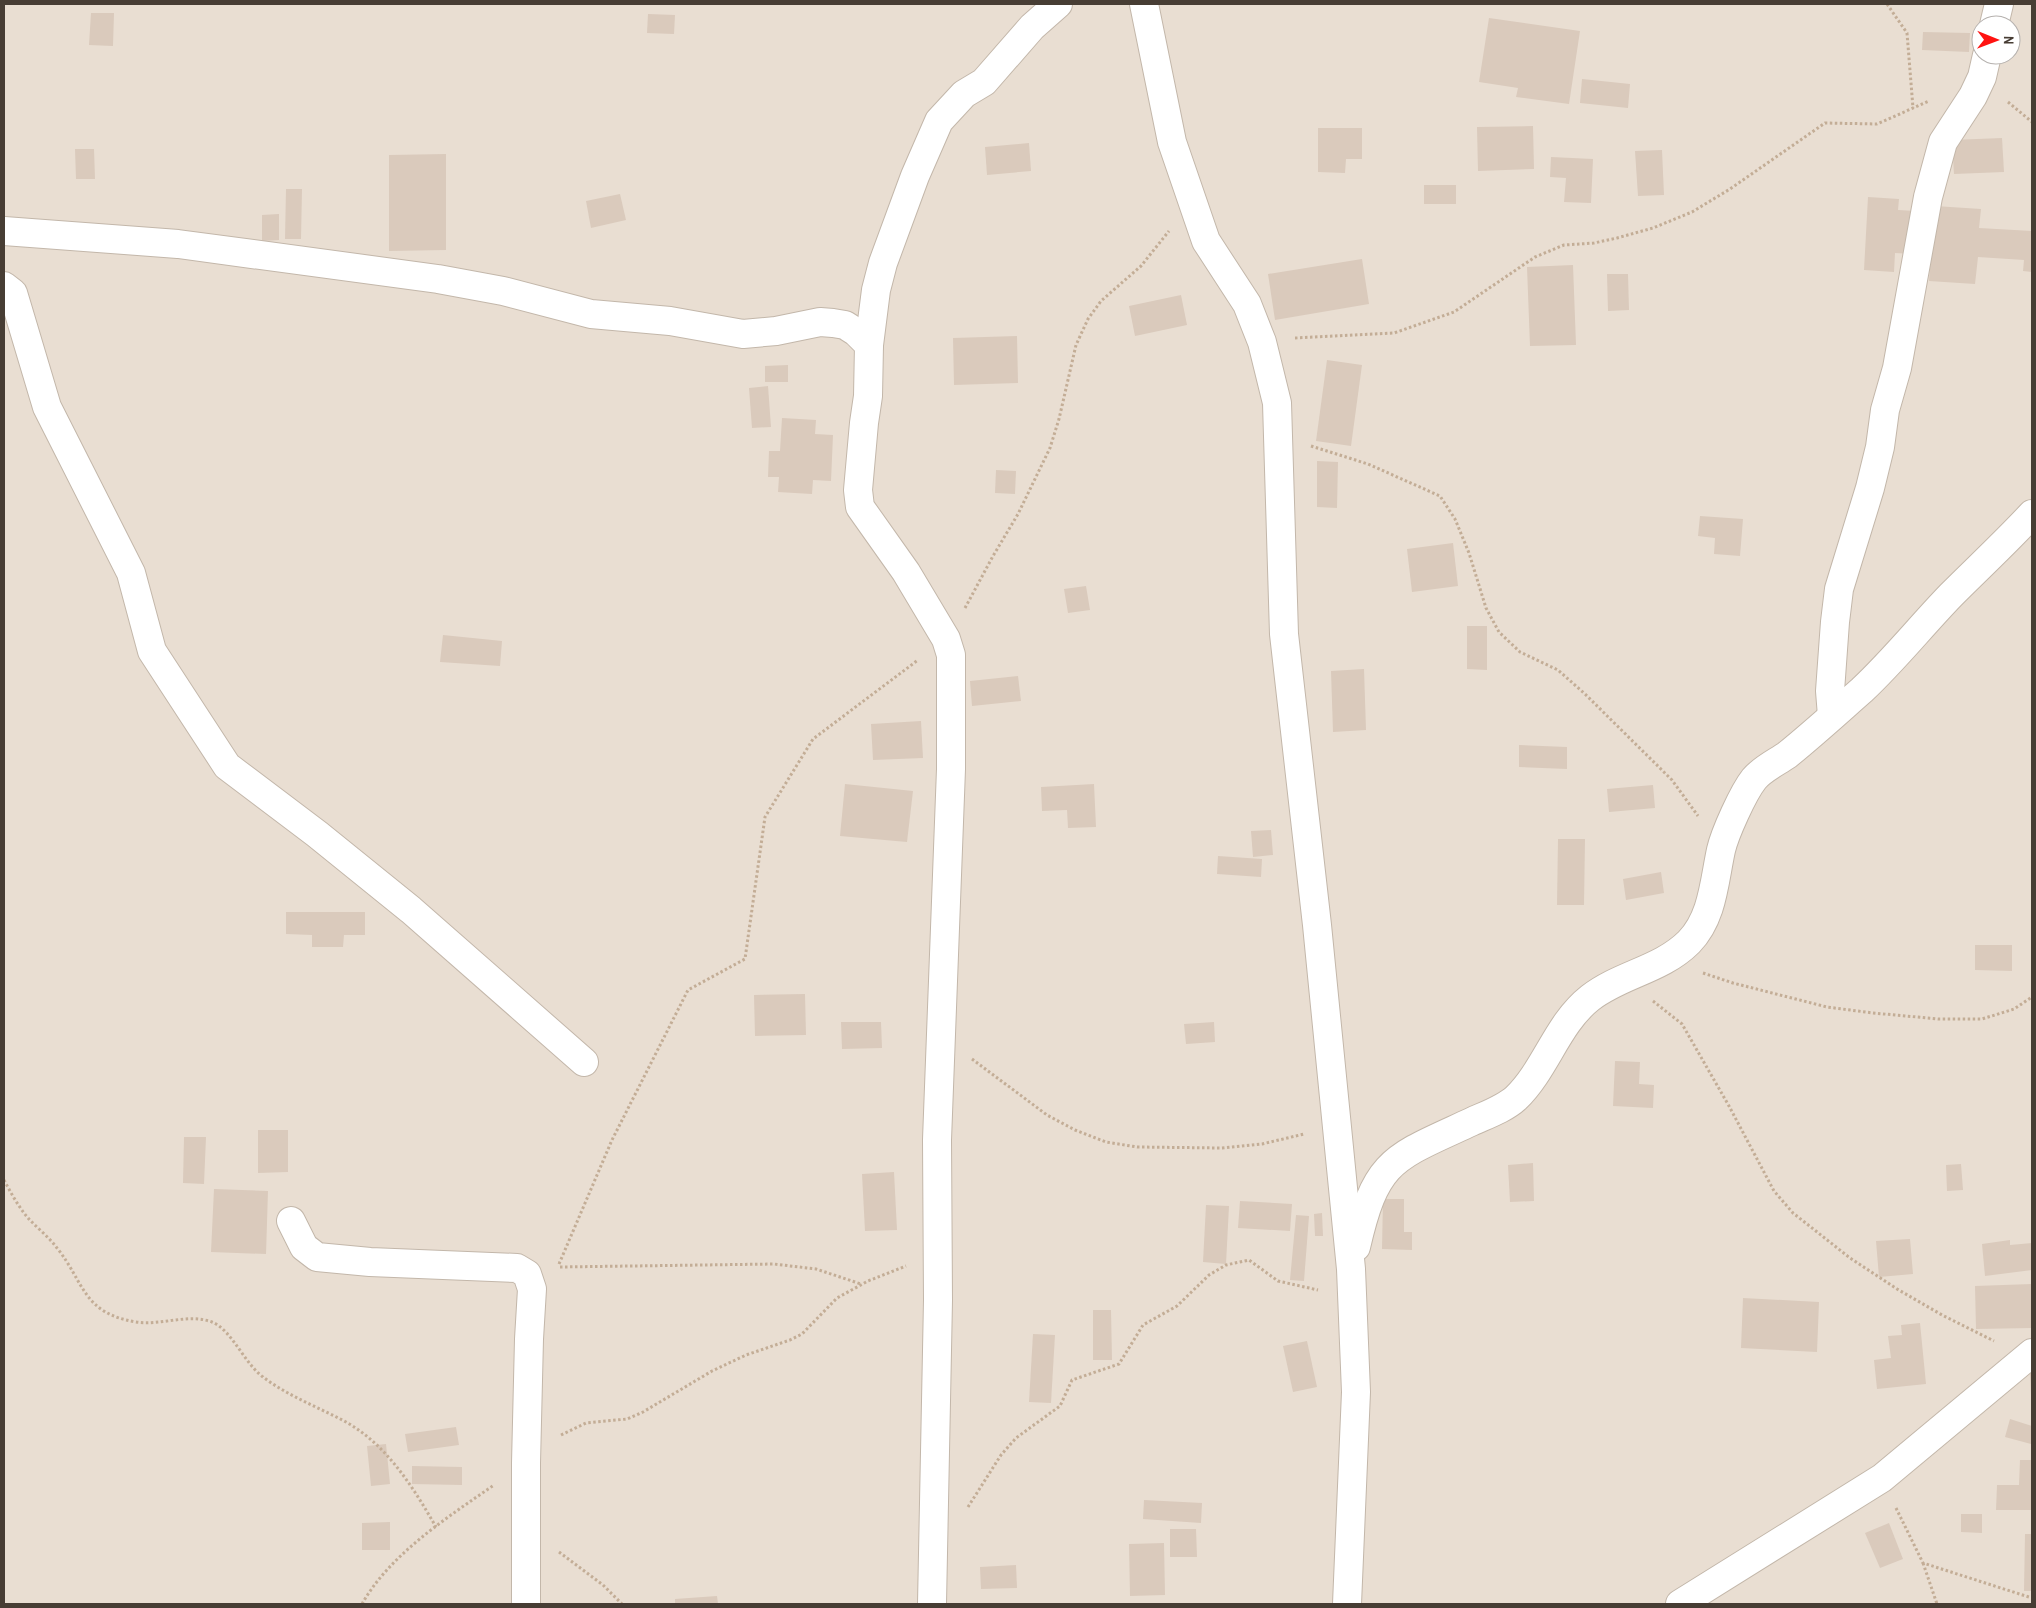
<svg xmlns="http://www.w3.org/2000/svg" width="2036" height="1608" font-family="'Archivo Narrow',sans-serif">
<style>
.residential{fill:#e9ded2;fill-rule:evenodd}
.building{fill:#dacabc}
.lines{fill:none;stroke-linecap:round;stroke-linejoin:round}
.minor-casing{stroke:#c3b7aa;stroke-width:30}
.path{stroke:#c3ad96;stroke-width:3;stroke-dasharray:2.5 2.5;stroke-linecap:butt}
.minor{stroke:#fff;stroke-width:28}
</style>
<rect width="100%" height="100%" fill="#f4ede5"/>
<path class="residential" d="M4,4H2032V1604H4ZM1981,25H2011V55H1981Z"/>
<g class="building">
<path d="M91,13H114L113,46L89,45Z"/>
<path d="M648,14L675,15L674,34L647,33Z"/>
<path d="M1489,18L1580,31L1569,104L1516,97L1518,88L1479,82Z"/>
<path d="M1923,32L1970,33L1969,52L1922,50Z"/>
<path d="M1582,79L1630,84L1628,108L1580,103Z"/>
<path d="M1533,126L1534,169L1478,171L1477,127Z"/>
<path d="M1318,128H1362V159H1346L1345,173L1318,172Z"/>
<path d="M2002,138L2004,172L1954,174L1952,140Z"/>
<path d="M1029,143L1031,171L987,175L985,147Z"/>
<path d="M75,149H94L95,179H76Z"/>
<path d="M1662,150L1664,195L1638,196L1635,151Z"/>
<path d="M446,154V250L389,251V155Z"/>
<path d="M1551,157L1593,159L1591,203L1564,202L1566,178L1550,177Z"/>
<rect x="1424" y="185" width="32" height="19"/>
<path d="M286,189H302L301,239H285Z"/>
<path d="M620,194L626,220L591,228L586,201Z"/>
<path d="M1868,197L1899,199L1898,210L1915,211L1913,254L1895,253L1894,272L1864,270Z"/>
<path d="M1935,206L1981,209L1979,228L2032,231V272L2023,271L2024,260L1978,257L1975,284L1929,281Z"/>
<path d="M279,214V240L262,241V215Z"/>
<path d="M1362,259L1369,304L1275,320L1268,274Z"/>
<path d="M1573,265L1576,345L1530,346L1527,267Z"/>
<path d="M1607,274H1628L1629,310L1608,311Z"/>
<path d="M1181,295L1187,325L1135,336L1129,306Z"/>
<path d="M1017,336L1018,383L954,385L953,338Z"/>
<path d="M1327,360L1362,365L1351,446L1316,441Z"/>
<path d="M788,365V382H765V366Z"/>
<path d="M768,386L771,427L752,428L749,388Z"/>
<path d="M782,418L816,420L815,434L833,435L831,481L813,480L812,494L778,492L779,477H768L769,451H780Z"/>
<path d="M1317,461L1338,462L1337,508L1317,507Z"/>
<path d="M996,470L1016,471L1015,494L995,493Z"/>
<path d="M1700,516L1743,519L1740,556L1714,554L1715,538L1698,536Z"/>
<path d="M1453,543L1458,586L1412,592L1407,549Z"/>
<path d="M1086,586L1090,610L1068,613L1064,589Z"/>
<path d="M1467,626H1487V670L1467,669Z"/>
<path d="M443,635L502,641L500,666L440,662Z"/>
<path d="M1364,669L1366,730L1333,732L1331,671Z"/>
<path d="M1018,676L1021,701L972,706L970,681Z"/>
<path d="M921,721L923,758L873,760L871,724Z"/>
<path d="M1519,745L1567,747V769L1519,767Z"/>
<path d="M845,784L913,791L907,842L840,836Z"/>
<path d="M1094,784L1096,827L1068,828L1067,810L1042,811L1041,787Z"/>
<path d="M1653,785L1655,808L1609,812L1607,789Z"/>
<path d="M1271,830L1273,855L1253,857L1251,831Z"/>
<path d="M1558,839H1585L1584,905H1557Z"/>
<path d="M1218,856L1262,859L1261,877L1217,874Z"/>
<path d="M1661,872L1664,893L1626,900L1623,879Z"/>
<path d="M286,912H365V935H344L343,947H312V935L286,934Z"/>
<path d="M1975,945H2012V971L1975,970Z"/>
<path d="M805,994L806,1035L755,1036L754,995Z"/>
<path d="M841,1022H881L882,1048L842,1049Z"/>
<path d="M1214,1022L1215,1042L1186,1044L1184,1024Z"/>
<path d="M1615,1061L1640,1062L1639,1084L1654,1085L1653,1108L1613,1106Z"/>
<path d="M258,1130H288V1172L258,1173Z"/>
<path d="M184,1137H206L204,1184L183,1183Z"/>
<path d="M1533,1163L1534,1201L1510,1202L1508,1165Z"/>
<path d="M1961,1164L1963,1190L1947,1191L1946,1165Z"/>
<path d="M894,1172L897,1230L865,1231L862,1174Z"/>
<path d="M214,1189L268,1191L266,1254L211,1252Z"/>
<path d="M1383,1199H1404V1232H1412V1250L1382,1249Z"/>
<path d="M1240,1201L1292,1204L1290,1231L1238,1228Z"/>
<path d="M1206,1205L1229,1206L1226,1264L1203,1262Z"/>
<path d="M1322,1213L1323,1236H1315L1314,1214Z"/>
<path d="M1296,1215L1309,1216L1304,1281L1290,1280Z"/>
<path d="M1910,1239L1913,1274L1879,1277L1876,1241Z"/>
<path d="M2010,1240V1245L2032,1243V1270L1985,1276L1982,1244Z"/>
<path d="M2032,1284V1328L1976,1329L1975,1286Z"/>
<path d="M1743,1298L1819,1302L1817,1352L1741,1348Z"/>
<path d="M1093,1310H1111L1112,1360H1093Z"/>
<path d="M1920,1323L1926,1384L1877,1389L1874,1360L1891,1358L1888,1336L1902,1335L1901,1325Z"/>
<path d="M1033,1334L1055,1335L1051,1403L1029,1402Z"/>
<path d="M1307,1341L1317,1387L1293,1392L1283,1346Z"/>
<path d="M2030,1374H2032V1395H2031Z"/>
<path d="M2010,1419L2032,1426L2031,1444L2005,1437Z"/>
<path d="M456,1427L459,1445L408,1452L405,1434Z"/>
<path d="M386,1444L390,1484L371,1486L367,1446Z"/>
<path d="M2020,1460H2032V1510H1996L1997,1485H2019Z"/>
<path d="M412,1466L462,1467V1485L412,1484Z"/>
<path d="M1144,1500L1202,1503L1201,1523L1143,1519Z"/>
<path d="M1961,1514H1982V1533L1961,1532Z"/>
<path d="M390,1522V1550H362V1523Z"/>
<path d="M1889,1523L1903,1559L1880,1568L1865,1533Z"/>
<path d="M1170,1529H1196L1197,1557H1170Z"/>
<path d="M2025,1534H2032V1591H2024Z"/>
<path d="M1164,1543L1165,1595L1130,1596L1129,1544Z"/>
<path d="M1016,1565L1017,1588L981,1589L980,1567Z"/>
<path d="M717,1596L718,1604H675V1599Z"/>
</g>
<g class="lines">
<defs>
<g id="minor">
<path d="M1144,4L1172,142L1206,241L1247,304L1262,342L1277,403L1284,634L1317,925L1351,1269L1356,1392L1347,1604"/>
<path d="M1994,25L1999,4"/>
<path d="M4,231L178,244L438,279L503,291L591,314L670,321L743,334L776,331L820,322L833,323L845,325L856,332L869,345L868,396L864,423L858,490L860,507L906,572L946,639L951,655V769L937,1140L938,1300L932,1604"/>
<path d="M4,286L13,293L47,407L131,573L152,651L227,766L317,834L411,910L584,1062"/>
<path d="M869,345L876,290L883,263L915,176L939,121L964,94L984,82L1032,27L1058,4"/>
<path d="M1832,716L1830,691L1835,622L1839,589L1870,488L1880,447L1885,410L1897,368L1928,197L1943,142L1973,96L1982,77L1987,55"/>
<path d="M291,1221L304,1247L317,1257L370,1262L517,1268L527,1274L532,1289L529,1339L526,1463V1604"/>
<path d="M1356,1247C1376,1159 1393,1158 1471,1122C1486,1115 1504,1109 1516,1098C1546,1069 1557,1024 1590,998C1621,974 1661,970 1689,942C1713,917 1714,882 1721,850C1725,833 1743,793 1754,779C1762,769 1777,762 1787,755C1813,734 1837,712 1862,690C1894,660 1921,626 1951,595C1978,568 2006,542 2032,514"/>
<path d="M1680,1604L1882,1478L2032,1353"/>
</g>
</defs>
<use href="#minor" class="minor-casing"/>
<g class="path">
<path d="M1887,4L1907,33L1913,108"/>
<path d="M2008,102L2032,122"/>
<path d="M1295,338L1394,333L1454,312L1535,257L1564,245L1594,243L1617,238L1653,228L1692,212L1730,189L1825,123L1877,124L1929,101"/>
<path d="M1311,446L1368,464L1440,496L1455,519L1469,553L1486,608L1499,632L1520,652L1558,670L1585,694L1672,780L1698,816"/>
<path d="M965,608L993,556L1018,514L1050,448L1059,419L1076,345L1088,319L1101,301L1141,266L1169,231"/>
<path d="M1703,973L1733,983L1827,1007L1873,1013L1939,1019H1982L2014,1009L2032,997"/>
<path d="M1653,1001L1682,1024L1729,1106L1774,1191L1793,1213L1850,1258L1897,1289L1942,1315L1994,1341"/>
<path d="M972,1059L1047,1115L1075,1130L1106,1142L1137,1147L1222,1148L1262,1144L1304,1134"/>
<path d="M4,1180C11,1193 18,1206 28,1218C37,1228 49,1237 57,1248C85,1283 82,1313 136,1322C160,1326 188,1313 212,1322C232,1330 244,1363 263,1377C288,1396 318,1407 346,1422C387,1445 413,1487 436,1527"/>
<path d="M559,1264L612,1140L688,990L745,959L765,817L813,739L918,660"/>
<path d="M560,1267L774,1264L816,1269L861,1284"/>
<path d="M561,1435L586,1423L627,1419L643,1412L712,1371L746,1355L790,1340L802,1334L837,1298L868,1281L906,1266"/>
<path d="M968,1507L1001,1455L1016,1438L1060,1406L1072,1380L1119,1364L1143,1325L1177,1306L1209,1275L1226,1265L1249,1260L1278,1281L1318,1290"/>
<path d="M1896,1508L1923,1563L2032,1598"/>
<path d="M559,1552L603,1585L622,1604"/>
<path d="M1923,1563L1937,1604"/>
<path d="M362,1604C390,1554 448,1517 494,1485"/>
</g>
<use href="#minor" class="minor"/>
</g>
<rect width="2036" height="1608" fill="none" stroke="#473d34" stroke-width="10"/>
<g transform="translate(1996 40) rotate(91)"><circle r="24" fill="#ffffff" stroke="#b5b1ae"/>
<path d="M0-4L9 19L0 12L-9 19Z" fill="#ff1311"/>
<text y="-8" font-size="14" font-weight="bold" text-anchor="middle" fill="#473d34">N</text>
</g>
</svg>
